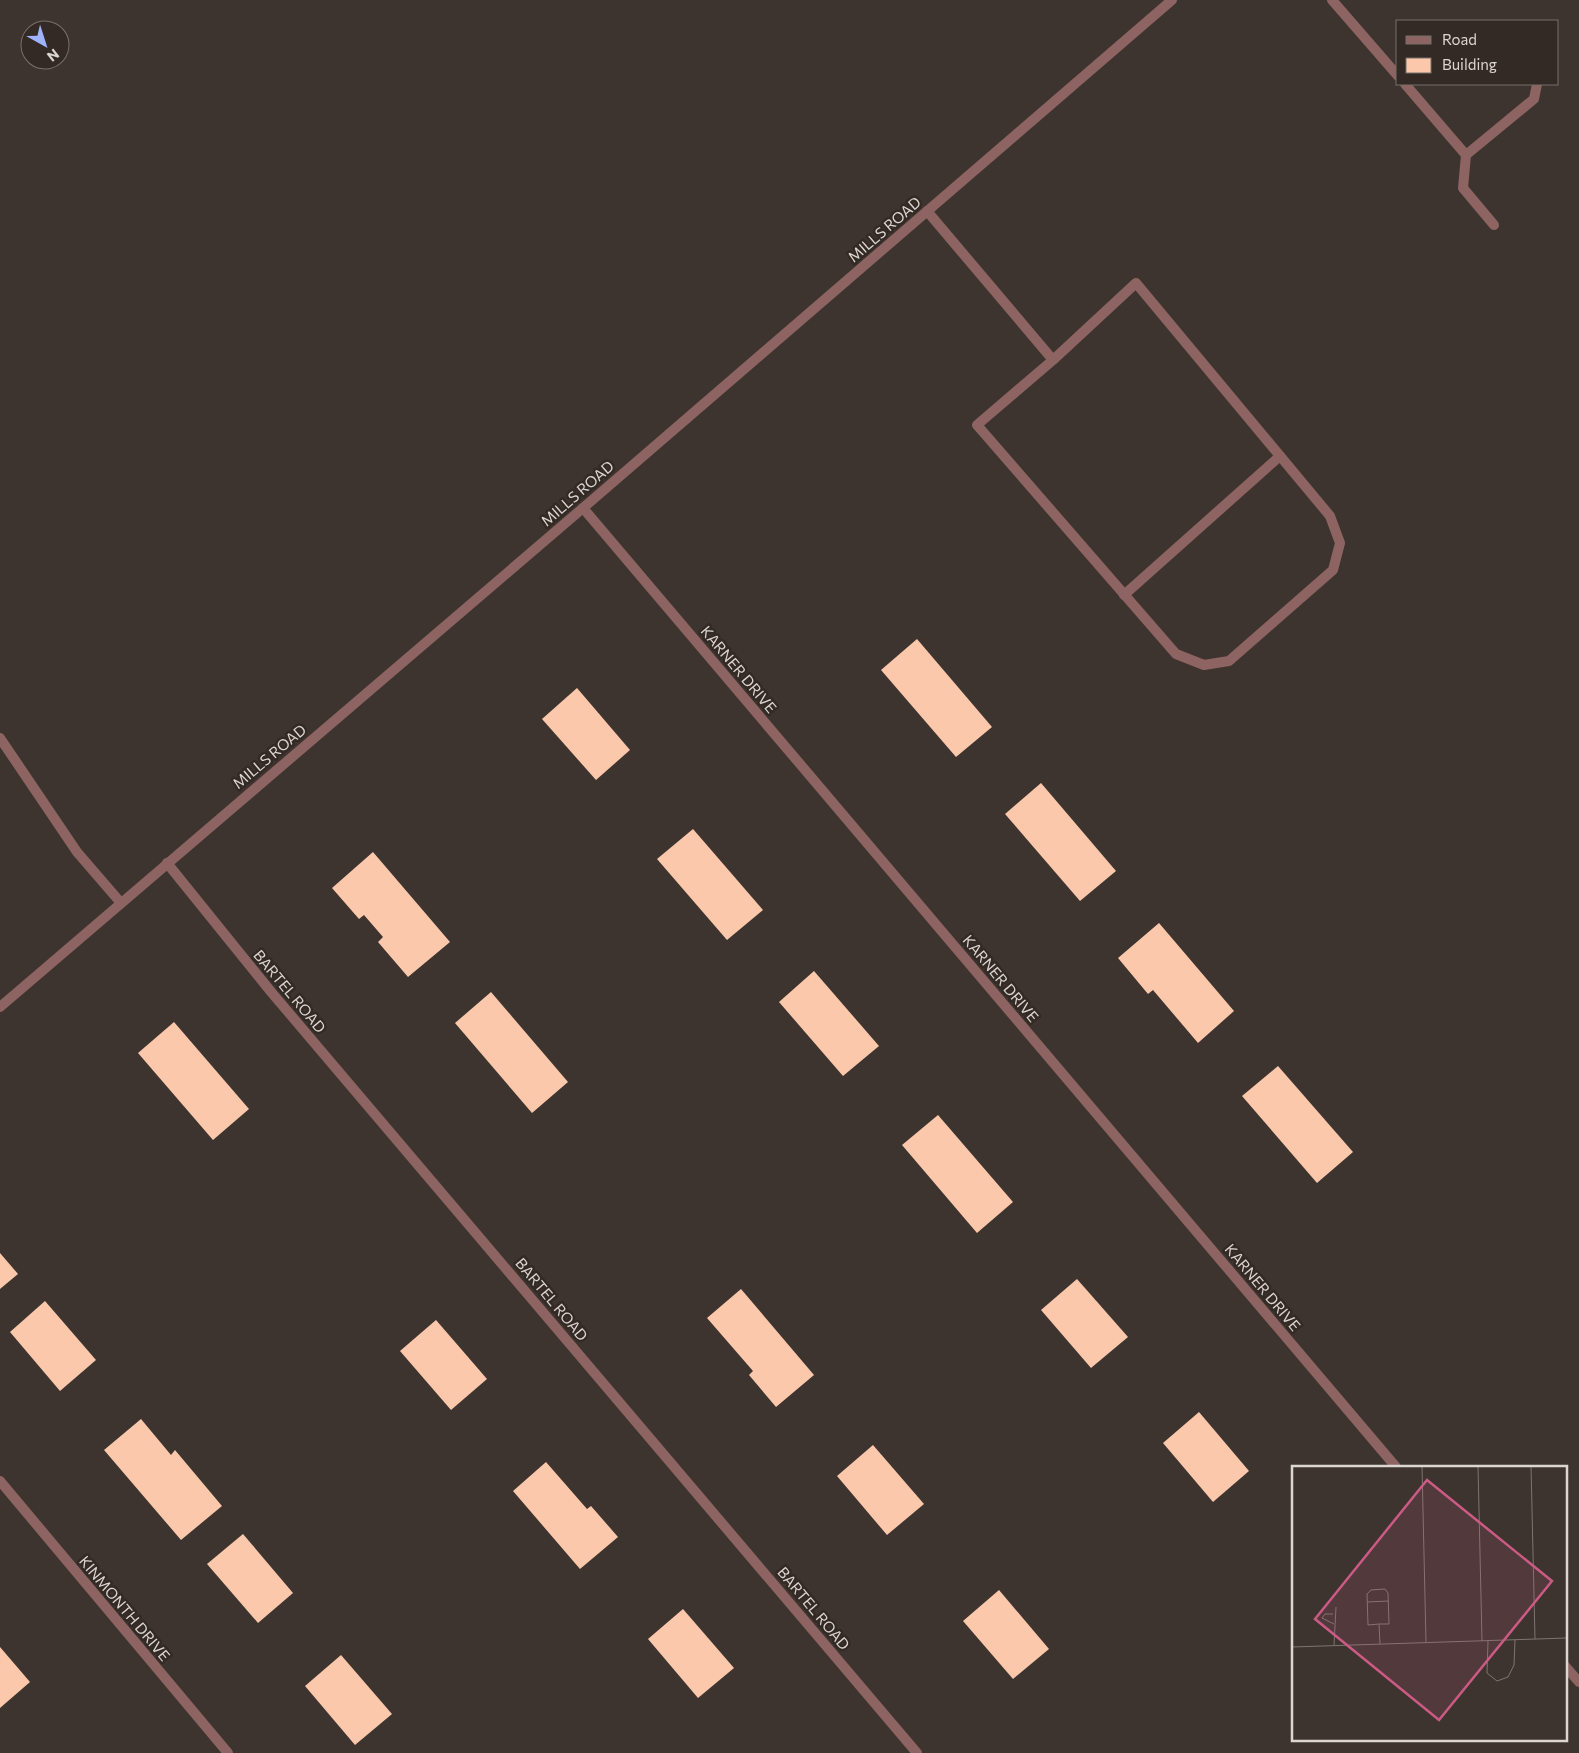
<svg xmlns="http://www.w3.org/2000/svg" width="1579" height="1753" font-family="Commissioner,sans-serif">
<style>
.building{fill:#fbc8ab}
.lines{fill:none;stroke-linecap:round;stroke-linejoin:round}
.service{stroke:#8d6462;stroke-width:10}
.minor{stroke:#8d6462;stroke-width:10}
.tertiary{stroke:#8d6462;stroke-width:10}
.labels{text-anchor:middle;dominant-baseline:central;stroke-width:5;stroke-linejoin:round;paint-order:stroke}
.street-label{font-size:15px;fill:#dcd6d3;stroke:#332a25}
.inset-road{fill:none;stroke:#7d7571;stroke-width:1}
.view{fill:#cb5a85;fill-opacity:0.15;stroke:#cb5a85;stroke-width:2.5}
.inset-edge{fill:none;stroke:#dcd6d3;stroke-width:2.5}
</style>
<rect width="100%" height="100%" fill="#3e342f"/>
<g class="building">
<path d="M917,639L992,727L956,757L881,670Z"/>
<path d="M577,688L630,750L596,780L542,719Z"/>
<path d="M1041,783L1116,871L1080,901L1005,814Z"/>
<path d="M693,829L763,910L727,940L657,859Z"/>
<path d="M373,852L450,942L408,977L378,942L383,937L364,915L359,919L332,888Z"/>
<path d="M1159,923L1234,1011L1198,1043L1153,990L1148,994L1118,958Z"/>
<path d="M814,971L879,1046L843,1076L779,1002Z"/>
<path d="M491,992L568,1082L532,1113L455,1023Z"/>
<path d="M174,1022L249,1109L213,1140L138,1053Z"/>
<path d="M1278,1066L1353,1152L1317,1183L1242,1096Z"/>
<path d="M938,1115L1013,1202L977,1233L902,1145Z"/>
<path d="M0,1253L18,1274L0,1289Z"/>
<path d="M1077,1279L1128,1337L1091,1368L1041,1310Z"/>
<path d="M741,1289L814,1375L776,1407L749,1375L753,1371L707,1318Z"/>
<path d="M45,1301L96,1360L60,1391L10,1332Z"/>
<path d="M436,1320L487,1379L451,1410L400,1351Z"/>
<path d="M1199,1412L1249,1471L1213,1502L1163,1443Z"/>
<path d="M141,1419L171,1455L175,1450L222,1506L181,1540L104,1450Z"/>
<path d="M873,1445L924,1504L887,1535L837,1476Z"/>
<path d="M546,1462L587,1509L591,1506L618,1537L580,1569L513,1491Z"/>
<path d="M243,1534L293,1593L258,1623L207,1564Z"/>
<path d="M999,1590L1049,1649L1013,1679L963,1621Z"/>
<path d="M683,1609L734,1668L698,1698L648,1639Z"/>
<path d="M0,1647L30,1682L0,1708Z"/>
<path d="M341,1655L392,1714L355,1745L305,1686Z"/>
</g>
<g class="lines">
<g class="service">
<path d="M1332,0L1398,76"/>
<path d="M1405,84L1466,155L1463,188L1494,225"/>
<path d="M1466,155L1534,99L1537,84"/>
<path d="M927,211L1053,360L977,425L1176,654L1204,665L1229,661L1333,570L1340,543L1330,516L1136,283L1053,360"/>
<path d="M1124,595L1280,456"/>
<path d="M0,738L77,852L121,903"/>
</g>
<g class="minor">
<path d="M583,508L1396,1467"/>
<path d="M167,863L272,993L917,1753"/>
<path d="M0,1481L228,1753"/>
<path d="M1565,1666L1579,1682"/>
</g>
<path class="tertiary" d="M0,1007L583,508L1172,0"/>
</g>
<g class="labels">
<g class="street-label">
<text transform="translate(884 229) rotate(-41)">MILLS ROAD</text>
<text transform="translate(577 493) rotate(-41)">MILLS ROAD</text>
<text transform="translate(739 669) rotate(50)">KARNER DRIVE</text>
<text transform="translate(269 756) rotate(-40)">MILLS ROAD</text>
<text transform="translate(1001 978) rotate(50)">KARNER DRIVE</text>
<text transform="translate(290 991) rotate(50)">BARTEL ROAD</text>
<text transform="translate(1263 1287) rotate(50)">KARNER DRIVE</text>
<text transform="translate(552 1299) rotate(50)">BARTEL ROAD</text>
<text transform="translate(125 1608) rotate(50)">KINMONTH DRIVE</text>
<text transform="translate(814 1608) rotate(50)">BARTEL ROAD</text>
</g>
</g>
<g transform="translate(1292 1466)">
<rect width="275" height="275" fill="#3e342f"/>
<path class="inset-road" d="M130,0L134,176M186,0L190,175M239,0L243,173M75,136L97,135M41,148H33L30,152L42,158M87,158L76,159L75,128L79,124L93,123L96,127L97,158H87L88,178M196,175L195,207L205,215L216,211L222,199L223,174M42,179L44,141M0,181L275,172"/>
<path class="view" d="M135,14L260,115L147,254L23,153Z"/>
<rect width="275" height="275" class="inset-edge"/>
</g>
<rect x="1396" y="20" width="162" height="65" fill="#332a25" stroke="#776f6b"/>
<rect x="1406" y="36" width="25" height="8" fill="#8d6462" stroke="#776f6b"/>
<text x="1442" y="45" font-size="15" fill="#dcd6d3">Road</text>
<rect x="1406" y="58" width="25" height="15" fill="#fbc8ab" stroke="#776f6b"/>
<text x="1442" y="70" font-size="15" fill="#dcd6d3">Building</text>
<g transform="translate(45 45) rotate(141)"><circle r="24" fill="#332a25" stroke="#776f6b"/>
<path d="M0-4L9 19L0 12L-9 19Z" fill="#9fb3fd"/>
<text y="-8" font-size="14" font-weight="bold" text-anchor="middle" fill="#dcd6d3">N</text>
</g>
</svg>
